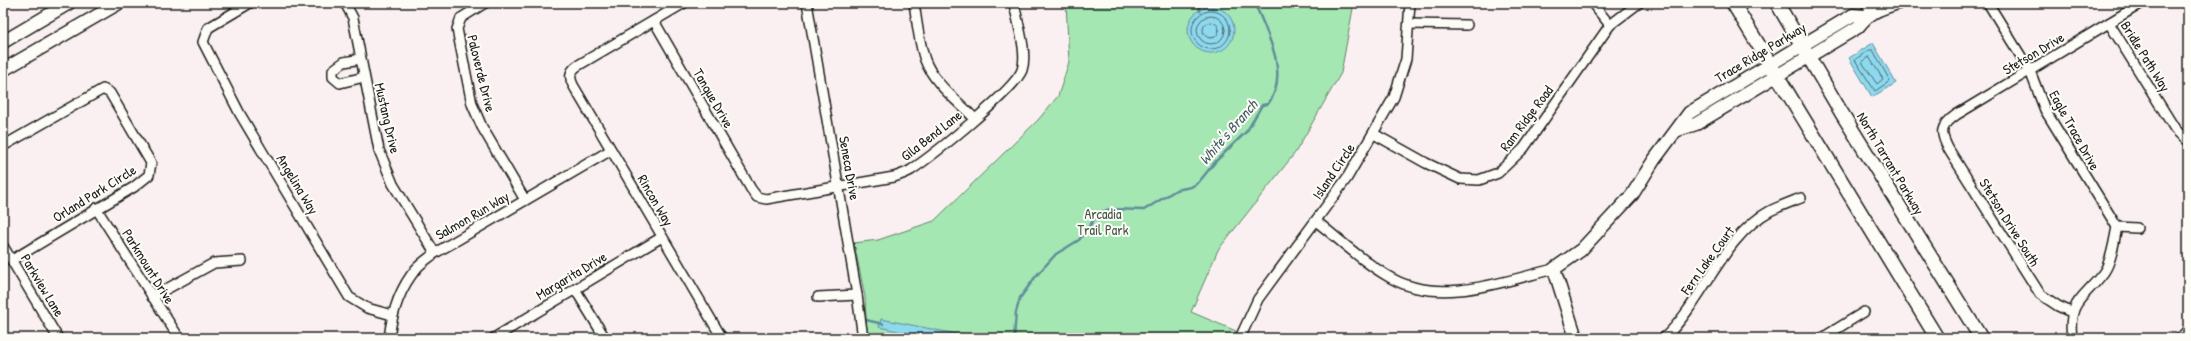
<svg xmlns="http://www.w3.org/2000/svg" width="2191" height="341" font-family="'Patrick Hand',sans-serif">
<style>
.green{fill:#a4e7b2;stroke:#608267}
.water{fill:#8ed9ee;stroke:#608d9a}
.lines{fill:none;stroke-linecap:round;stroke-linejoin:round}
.shore{stroke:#4a6870;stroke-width:1}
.stream{stroke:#608d9a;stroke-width:2.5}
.street-casing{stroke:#1c1c1c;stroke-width:12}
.secondary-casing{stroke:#1c1c1c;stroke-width:15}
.primary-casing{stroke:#1c1c1c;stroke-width:16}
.street{stroke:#fdfcf7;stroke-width:9}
.secondary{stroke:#fdfcf7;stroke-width:12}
.primary{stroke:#fdfcf7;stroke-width:13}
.labels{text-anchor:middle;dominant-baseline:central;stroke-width:4;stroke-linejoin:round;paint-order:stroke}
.street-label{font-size:14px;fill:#1c1c1c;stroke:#fdfcf7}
.park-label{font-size:14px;fill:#455949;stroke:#fdfcf7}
.water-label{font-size:15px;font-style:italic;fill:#445e66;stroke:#fdfcf7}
</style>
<rect width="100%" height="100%" fill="#fbf0f1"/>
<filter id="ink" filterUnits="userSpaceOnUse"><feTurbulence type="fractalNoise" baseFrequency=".025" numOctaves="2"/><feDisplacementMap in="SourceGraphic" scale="8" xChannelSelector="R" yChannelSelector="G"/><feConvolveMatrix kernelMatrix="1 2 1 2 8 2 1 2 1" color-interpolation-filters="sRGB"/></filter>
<g filter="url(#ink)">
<path class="green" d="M1066,3H1354L1341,73L1295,153L1218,250L1191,312L1236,331L1234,338H867L865,297L854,243L878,240L934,221L1038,120L1058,96L1069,62Z"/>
<g class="water">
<circle cx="1211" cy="30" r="23"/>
<path d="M1873,43L1896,83L1872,97L1849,58Z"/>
<path d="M881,319L977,338H929L879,327Z"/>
</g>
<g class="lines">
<g class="shore">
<circle cx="1211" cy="30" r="19"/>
<circle cx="1211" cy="30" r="14"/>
<circle cx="1211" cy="30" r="8"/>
<path d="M1870,50H1873L1890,81L1875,91L1855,60Z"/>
<path d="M1869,57L1883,79L1877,84L1862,62Z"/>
</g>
<g class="stream">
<path d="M1198,3L1200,11"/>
<path d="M866,320L883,324"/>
<path d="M1014,338L1016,312L1020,298L1036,276L1056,254L1079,240L1099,213L1110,209L1144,210L1176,190L1191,187L1198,183L1216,161L1247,131L1262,105L1268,104C1290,75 1268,35 1256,6L1258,3"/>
</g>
<defs>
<g id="street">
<path d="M250,3L208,28L203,42L240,114L349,297L367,308L392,315"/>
<path d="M345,3L353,18L379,150L393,184L435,253"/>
<path d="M485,3L461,18L457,29L472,104L482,127L525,200"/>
<path d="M684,3L577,66C570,71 569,77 573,85L722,338"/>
<path d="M807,3L857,295L863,338"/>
<path d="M914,3C917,22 919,43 925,60C934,84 958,101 975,119"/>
<path d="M1592,3L1610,25"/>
<path d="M1866,3L1872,13"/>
<path d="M1988,3L2030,71L2045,110L2117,227C2114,241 2112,260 2104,272C2085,298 2067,300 2072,338"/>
<path d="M654,21L751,189L757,197L766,199L894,177C900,175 906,173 911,170C932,156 1015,90 1022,70C1028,53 1017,21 1014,3"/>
<path d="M2109,23L2175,129L2188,142"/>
<path d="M1409,24L1467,25"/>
<path d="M361,59L344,62L333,70V77L340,83L364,77"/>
<path d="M1374,134L1426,163L1460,179L1479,180L1498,173L1524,148L1610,25L1639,3"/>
<path d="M3,146L103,89L110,93L151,163L149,175L134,187L12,260"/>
<path d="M96,208L179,338"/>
<path d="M1316,221C1340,240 1364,263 1391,278C1440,306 1504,281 1554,269"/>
<path d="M2117,227L2137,228"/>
<path d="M3,246L58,338"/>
<path d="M575,289L605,338"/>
<path d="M152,297L214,263L242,261"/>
<path d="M818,297L857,295"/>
<path d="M2073,313L2058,306L2040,294L1949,150C1940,133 1939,127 1956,115L2142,3"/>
<path d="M389,338C392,313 399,289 416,269C421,263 429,258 435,253L611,150"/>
<path d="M494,338L662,237"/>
<path d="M1240,338L1258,299L1347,178L1394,97L1406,59L1410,3"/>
<path d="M1664,338C1703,302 1723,236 1770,211C1780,206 1791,202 1801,198"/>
<path d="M1822,338L1864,312"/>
<path d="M2180,338L2188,330"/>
</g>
<g id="secondary">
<path d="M3,42L69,3"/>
<path d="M3,70L119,3"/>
<path d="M1678,130L1696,124L1858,27C1870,11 1880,9 1898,3"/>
<path d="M1576,338L1554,269L1581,250L1632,195L1654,160L1689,113L1853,15L1866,16"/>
</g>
<g id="primary">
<path d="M1733,3L1937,338"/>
<path d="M1777,3L1841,112L1981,338"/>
</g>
</defs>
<use href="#street" class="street-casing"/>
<use href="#secondary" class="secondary-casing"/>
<use href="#primary" class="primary-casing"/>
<use href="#street" class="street"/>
<use href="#secondary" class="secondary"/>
<use href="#primary" class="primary"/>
</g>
</g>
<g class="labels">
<g class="street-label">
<text transform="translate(1760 52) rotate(-31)">Trace Ridge Parkway</text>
<text transform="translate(2033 53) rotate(-31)">Stetson Drive</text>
<text transform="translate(2146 56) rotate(58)">Bridle Path Way</text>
<text transform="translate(482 73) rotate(76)">Paloverde Drive</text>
<text transform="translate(714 98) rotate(60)">Tanque Drive</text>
<text transform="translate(388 118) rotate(77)">Mustang Drive</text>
<text transform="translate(1526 118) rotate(-53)">Ram Ridge Road</text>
<text transform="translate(2075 130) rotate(61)">Eagle Trace Drive</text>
<text transform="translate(931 135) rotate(-38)">Gila Bend Lane</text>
<text transform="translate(1891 163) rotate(59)">North Tarrant Parkway</text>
<text transform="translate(850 168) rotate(80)">Seneca Drive</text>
<text transform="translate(1333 171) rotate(-56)">Island Circle</text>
<text transform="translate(298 184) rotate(59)">Angelina Way</text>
<text transform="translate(94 193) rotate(-32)">Orland Park Circle</text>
<text transform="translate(656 200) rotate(60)">Rincon Way</text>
<text transform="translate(472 215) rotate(-30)">Salmon Run Way</text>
<text transform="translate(2010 222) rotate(58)">Stetson Drive South</text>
<text transform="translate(1707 260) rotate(-54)">Fern Lake Court</text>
<text transform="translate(149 266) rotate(58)">Parkmount Drive</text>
<text transform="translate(571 275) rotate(-31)">Margarita Drive</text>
<text transform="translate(43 285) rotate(59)">Parkview Lane</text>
</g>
<g class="park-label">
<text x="1103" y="213">Arcadia<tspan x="1103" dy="16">Trail Park</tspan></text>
</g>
<g class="water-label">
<text transform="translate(1228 132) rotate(-49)">White's Branch</text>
</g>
</g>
<rect width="2191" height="341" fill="none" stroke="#fdfcf7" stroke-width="16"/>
<rect x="8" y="8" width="2175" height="325" fill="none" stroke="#1c1c1c" stroke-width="1.5" filter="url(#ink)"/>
</svg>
